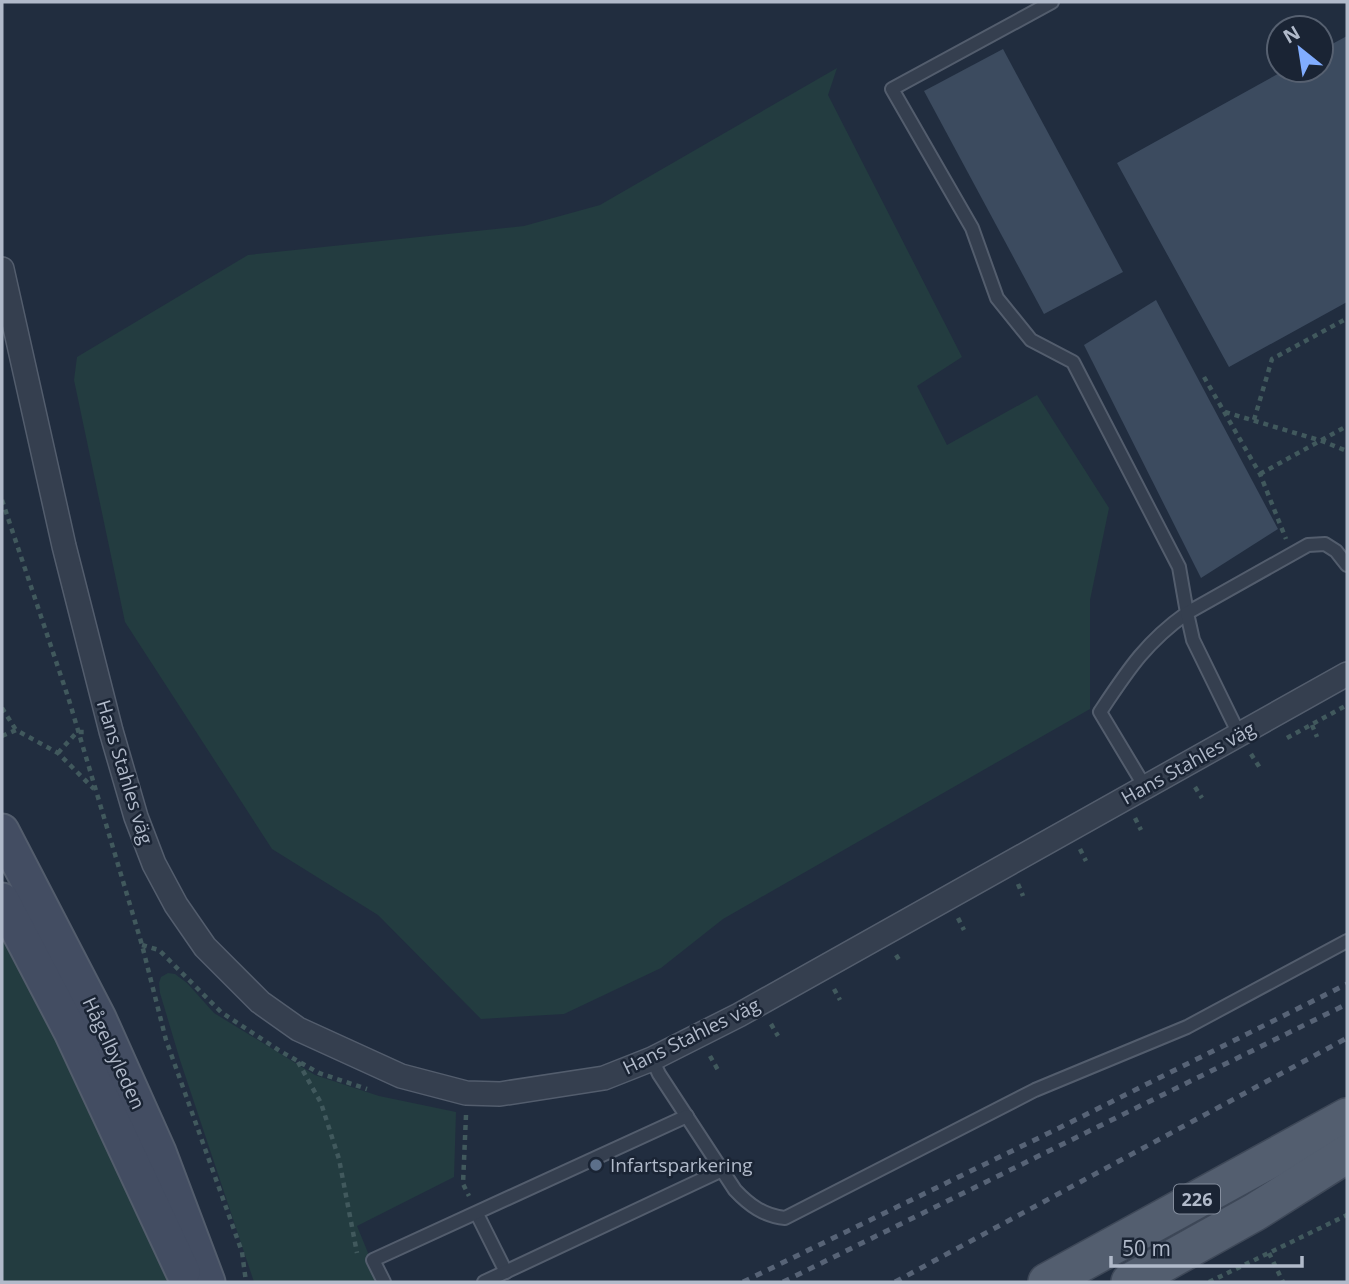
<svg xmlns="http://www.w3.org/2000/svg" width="1349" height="1284" font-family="'Open Sans',sans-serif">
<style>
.green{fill:#233c40}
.building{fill:#3c4b5f}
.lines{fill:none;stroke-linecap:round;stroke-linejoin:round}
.lane-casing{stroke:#535d6d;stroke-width:16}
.street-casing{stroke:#535d6d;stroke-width:26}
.secondary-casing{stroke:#535d6d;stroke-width:37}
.primary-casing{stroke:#3e4858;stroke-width:40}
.path{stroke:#41595d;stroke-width:4.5;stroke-dasharray:5 5;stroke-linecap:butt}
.lane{stroke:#353f4f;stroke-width:12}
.street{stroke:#353f4f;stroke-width:23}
.secondary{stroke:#434d62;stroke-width:33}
.primary{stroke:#535e6f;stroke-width:37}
.rail{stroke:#576376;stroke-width:5;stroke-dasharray:7 7;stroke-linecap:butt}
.service-dot{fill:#5c6f8a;stroke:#1a2434;stroke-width:2.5}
.labels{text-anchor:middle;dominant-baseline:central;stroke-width:5;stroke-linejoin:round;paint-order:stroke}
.shield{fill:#1a2434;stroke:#848d9d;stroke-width:2}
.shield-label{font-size:18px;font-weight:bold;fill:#b1baca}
.street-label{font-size:19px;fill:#b1baca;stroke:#1a2434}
.poi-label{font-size:19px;fill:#b1baca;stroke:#1a2434;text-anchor:start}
</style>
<rect width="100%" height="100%" fill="#212d3f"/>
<g class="green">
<path d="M837,68L828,95L962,357L917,386L947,445L1037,395L1109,508L1090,600V709L723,919L661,968L564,1014L481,1019L378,915L272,849L125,622L74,380L77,357L248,255L524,226L600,205Z"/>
<path d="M2,936L35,989L136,1201L170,1282H2Z"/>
<path d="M168,973L175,974L187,983L214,1013L315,1075L379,1096L456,1112L454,1177L357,1226L380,1282H254L180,1060L160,993L159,983L161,977Z"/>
</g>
<g class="building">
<path d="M1347,36V302L1229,367L1117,163L1285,70H1321V50Z"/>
<path d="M1003,49L1123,272L1044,314L924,91Z"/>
<path d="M1156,300L1278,529L1201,578L1084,345Z"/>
</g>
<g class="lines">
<defs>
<g id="lane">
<path d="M1052,2L892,89L972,228L997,298L1031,340L1073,362L1179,567L1187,613C1146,642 1128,670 1100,712L1145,787"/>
<path d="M1239,734L1193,640L1187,613L1308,545L1325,544L1336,551L1347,565"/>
<path d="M652,1059L659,1074L735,1190C749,1205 764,1216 785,1218L1035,1090L1187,1027L1347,941"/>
<path d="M477,1214L506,1272"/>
<path d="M384,1282L373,1260L687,1116"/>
<path d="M484,1282L720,1171"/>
</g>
<path id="street" d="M2,269L64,546L111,731L136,817L154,864L176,905L205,947L260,1002L298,1029L401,1076L466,1093L500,1094L604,1078L652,1059L739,1015L1347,674"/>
<g id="secondary">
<path d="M2,831L99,1018L159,1152L208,1282"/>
<path d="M2,900L71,1032L183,1272"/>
</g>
<g id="primary">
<path d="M1047,1282L1347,1117"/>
<path d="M1130,1282L1255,1212L1347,1154"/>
</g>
</defs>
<use href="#lane" class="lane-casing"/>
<use href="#street" class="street-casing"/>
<use href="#secondary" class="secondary-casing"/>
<use href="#primary" class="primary-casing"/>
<g class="path">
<path d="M1204,377L1260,474L1286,539"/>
<path d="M1225,412L1322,441L1347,451"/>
<path d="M1254,420L1272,359L1344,320L1347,322"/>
<path d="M1260,474L1347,426"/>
<path d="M2,500L69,700L142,945L166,1040L242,1252L246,1282"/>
<path d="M2,708L16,730"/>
<path d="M1312,725L1317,737"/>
<path d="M2,736L16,730L58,753L94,789"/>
<path d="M1287,738L1347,705"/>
<path d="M58,753L77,732H87"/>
<path d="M1251,754L1260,768"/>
<path d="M1195,787L1202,798"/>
<path d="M1135,818L1141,830"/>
<path d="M1080,849L1086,861"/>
<path d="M1018,884L1023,896"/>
<path d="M958,918L964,930"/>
<path d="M142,945L159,950L221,1012L280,1051L319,1073L367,1089"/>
<path d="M896,955L901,963"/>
<path d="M834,989L840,1000"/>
<path d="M771,1024L778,1036"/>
<path d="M710,1056L718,1070"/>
<path d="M298,1062L321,1103L339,1159L357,1253"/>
<path d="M466,1115L463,1184L469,1196"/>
<path d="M1269,1253L1283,1282"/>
<path d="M1209,1282L1347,1215"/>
</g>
<use href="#lane" class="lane"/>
<use href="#street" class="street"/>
<use href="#secondary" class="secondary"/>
<use href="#primary" class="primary"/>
<g class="rail">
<path d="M743,1282L1057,1129L1347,984"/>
<path d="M783,1282L1347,1004"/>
<path d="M895,1282L1347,1038"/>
</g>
</g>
<circle class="service-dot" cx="596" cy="1165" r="7"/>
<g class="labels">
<rect class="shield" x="1174" y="1184.5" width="46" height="29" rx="5"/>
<g class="shield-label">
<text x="1197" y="1199">226</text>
</g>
<g class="street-label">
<text transform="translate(1188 763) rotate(-29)">Hans Stahles väg</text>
<text transform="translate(125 772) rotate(73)">Hans Stahles väg</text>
<text transform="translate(691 1036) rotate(-26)">Hans Stahles väg</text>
<text transform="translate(114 1053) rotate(65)">Hågelbyleden</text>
</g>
<g class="poi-label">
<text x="610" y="1165">Infartsparkering</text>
</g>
</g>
<rect width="1349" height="1284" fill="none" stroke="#b1baca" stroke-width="7"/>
<g transform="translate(1300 49) rotate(330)"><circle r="33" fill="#1a2434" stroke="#566070" stroke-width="2"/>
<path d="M0-5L12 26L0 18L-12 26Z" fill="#81adff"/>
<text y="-10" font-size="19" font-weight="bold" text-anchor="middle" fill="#b1baca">N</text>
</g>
<path d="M1111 1256v10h191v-10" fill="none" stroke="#b1baca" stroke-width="3.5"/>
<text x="1122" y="1256" font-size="21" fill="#b1baca" stroke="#1a2434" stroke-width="5" paint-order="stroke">50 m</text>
</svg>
